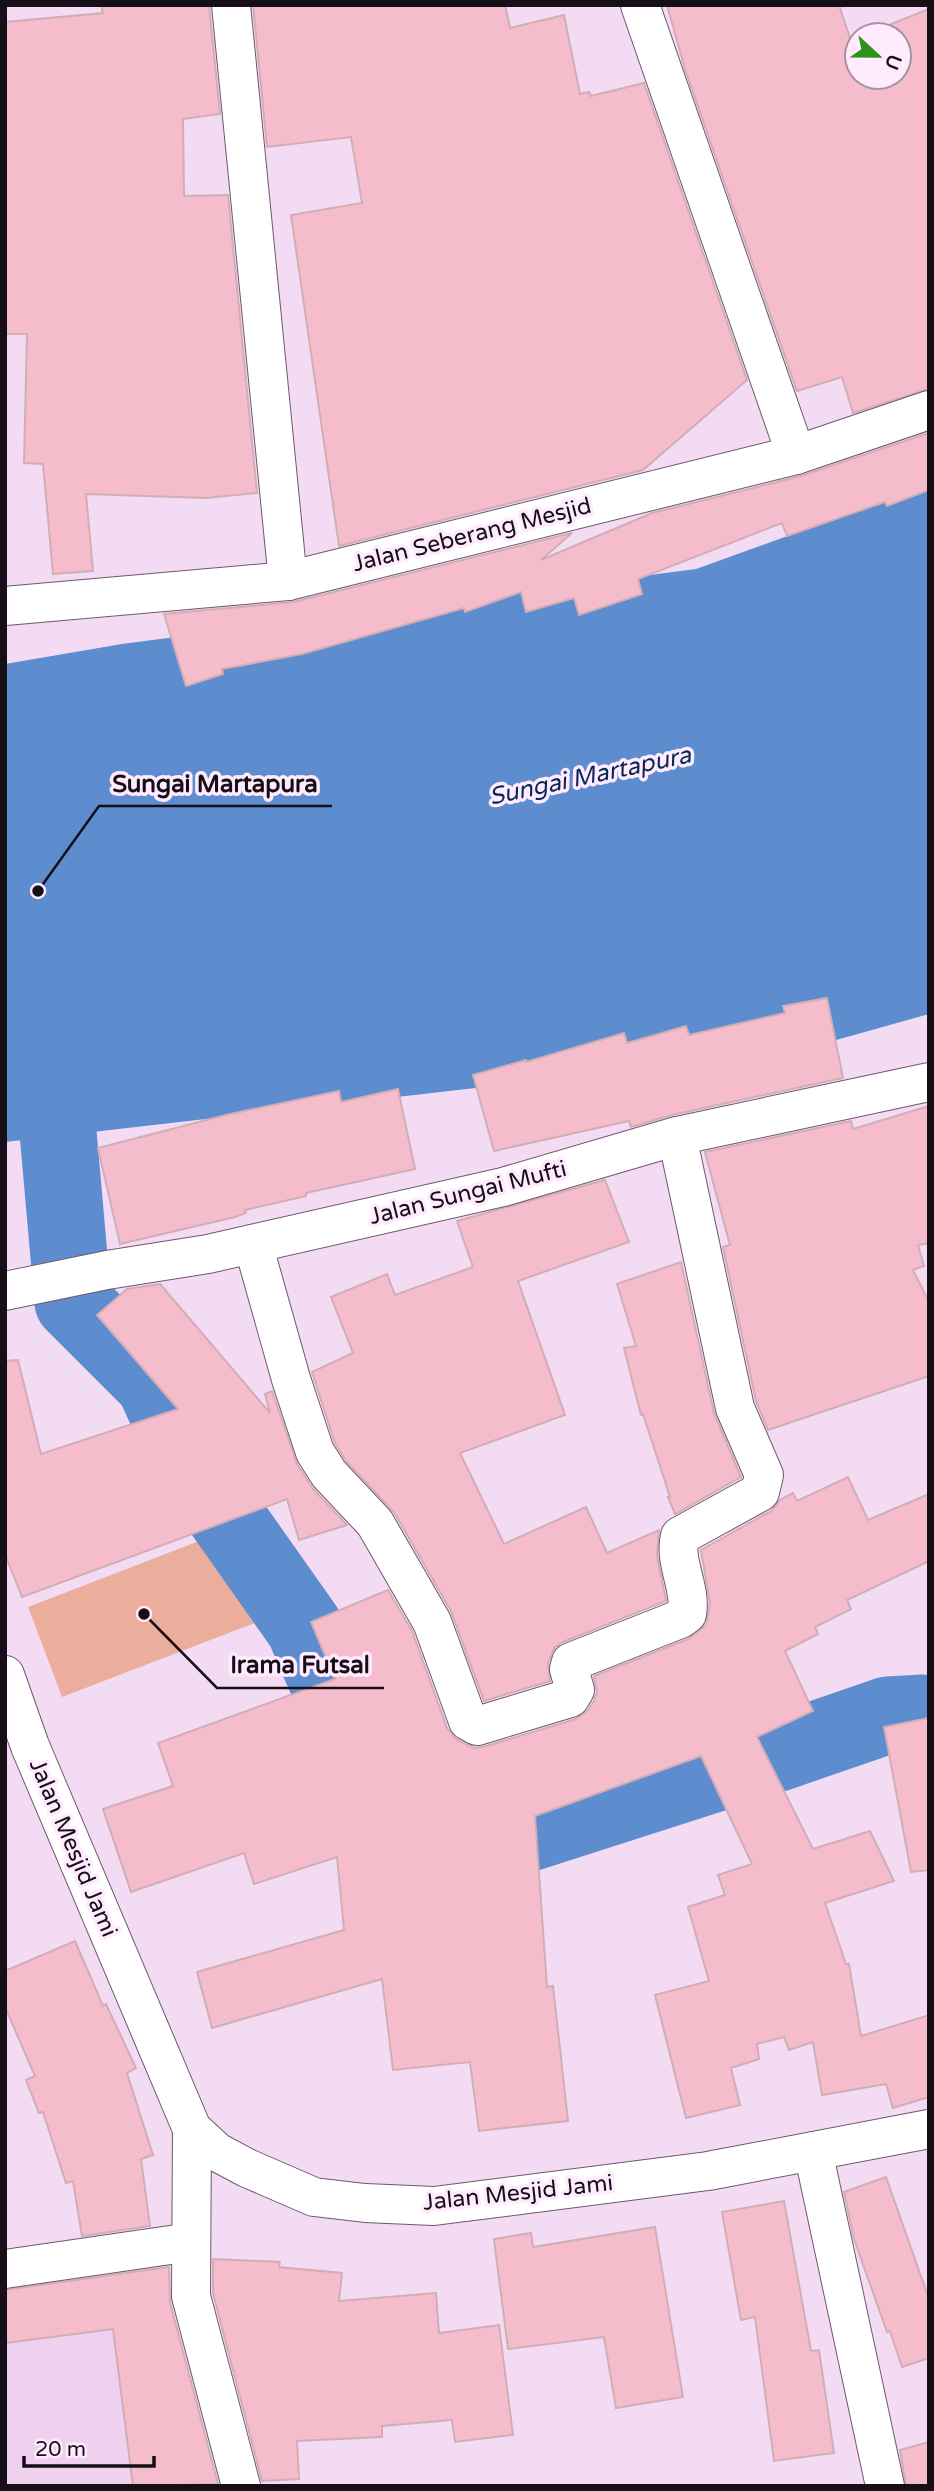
<svg xmlns="http://www.w3.org/2000/svg" width="934" height="2491" font-family="'Varela Round',sans-serif">
<style>
.built{fill:#efd0ef}
.green{fill:#ebae9c}
.water{fill:#5d8dcf}
.lines{fill:none;stroke-linecap:round;stroke-linejoin:round}
.river{stroke:#5d8dcf;stroke-width:77}
.building{fill:#f5bdcb;stroke:#d1adb6;stroke-width:2}
.minor-casing{stroke:#6e586e;stroke-width:40}
.tertiary-casing{stroke:#6e586e;stroke-width:40}
.minor{stroke:#fff;stroke-width:38}
.tertiary{stroke:#fff;stroke-width:38}
.labels{text-anchor:middle;dominant-baseline:central;stroke-width:7;stroke-linejoin:round;paint-order:stroke}
.street-label{font-size:23px;fill:#170f17;stroke:#ffeafe}
.water-label{font-size:24px;font-style:italic;fill:#072852;stroke:#ffeafe}
.leader{fill:none;stroke:#170f17;stroke-width:2.5}
.callout-dot{fill:#170f17;stroke:#ffeafe;stroke-width:2.5}
.callout-label{font-size:24px;text-anchor:middle;font-weight:bold;fill:#170f17;stroke:#ffeafe;stroke-width:7;stroke-linejoin:round;paint-order:stroke}
</style>
<rect width="100%" height="100%" fill="#f4dbf4"/>
<path class="built" d="M166,2287L207,2486H5V2307Z"/>
<path class="green" d="M225,1531L260,1621L62,1697L28,1607Z"/>
<path class="water" d="M929,485V1014L797,1051L5,1142V664L122,644L696,569Z"/>
<g class="lines">
<g class="river">
<path d="M49,1030L73,1302L154,1383L194,1471L304,1627L344,1720L336,1785"/>
<path d="M436,1863L778,1753L888,1715L923,1713L929,1714"/>
</g>
</g>
<g class="building">
<path d="M101,5H209L220,114L183,119L184,196L228,195L257,493L206,498L86,494L93,571L53,574L43,464L24,463L27,334H5V22L103,13Z"/>
<path d="M253,5H505L510,28L564,15L580,94L589,92L591,96L644,83L747,380L643,470L339,546L291,215L362,203L351,137L267,147Z"/>
<path d="M667,5H839L851,41L857,38V77H899V35H864L929,9V389L853,413L842,377L797,391L685,69Z"/>
<path d="M929,433V490L887,506L885,502L787,536L782,523L638,579L642,594L579,615L574,598L526,612L521,592L465,612L464,608L302,654L222,669L223,674L186,686L164,614L293,602L572,533L541,560L652,513L801,476Z"/>
<path d="M827,998L843,1078L672,1115L631,1127L629,1121L494,1151L473,1075L526,1060V1062L624,1033L627,1043L686,1026L689,1035L785,1013L783,1006Z"/>
<path d="M398,1089L415,1169L306,1193V1196L245,1210L246,1213L235,1217L120,1244L98,1148L230,1114L339,1091L341,1102Z"/>
<path d="M929,1106V1243L918,1245L924,1266L913,1270L929,1302V1376L768,1430L756,1401L723,1247L730,1245L705,1152L851,1121L853,1129Z"/>
<path d="M605,1180L629,1242L518,1281L565,1415L460,1453L504,1544L586,1507L607,1553L659,1530L657,1556L666,1601L563,1642L555,1647L548,1663L550,1681L484,1701L451,1611L394,1512L346,1461L335,1443L312,1372L353,1353L331,1297L387,1274L395,1295L473,1267L457,1221Z"/>
<path d="M681,1262L714,1413L741,1477L675,1514L668,1497H670L643,1414L641,1415L624,1348L636,1346L617,1284Z"/>
<path d="M160,1284L270,1413L265,1394L272,1391L297,1464L313,1489L347,1525L299,1540L287,1499L22,1597L5,1554V1361L18,1360L41,1454L178,1409L97,1315L127,1289Z"/>
<path d="M848,1477L868,1520L929,1494V1561L847,1600L851,1609L815,1627L818,1634L785,1651L813,1711L757,1737L813,1849L870,1831L894,1881L825,1903L846,1964H849L861,2036L929,2015V2097L893,2108L886,2084L822,2095L813,2042L789,2050L784,2037L757,2044L759,2059L731,2068L740,2105L686,2118L655,1995L709,1981L688,1907L725,1895L718,1875L752,1864L701,1756L535,1816L547,1987L553,1986L568,2121L479,2131L470,2062L393,2070L382,1979L212,2028L197,1972L344,1930L337,1857L254,1884L244,1853L131,1892L103,1809L173,1786L158,1743L335,1679L311,1622L388,1590L412,1631L447,1728L457,1740L474,1748L483,1747L576,1719L588,1710L594,1701L597,1693L594,1676L688,1639L706,1625L710,1603L701,1550L771,1511L780,1500L793,1493L797,1501Z"/>
<path d="M929,1718V1870L911,1872L884,1727Z"/>
<path d="M75,1941L103,2006L106,2004L136,2068L127,2073L153,2155L141,2159L150,2226L82,2236L73,2181L66,2183L43,2112L39,2113L26,2080L35,2076L5,2007V1971Z"/>
<path d="M886,2177L929,2299V2358L902,2367L890,2331L887,2332L854,2239L844,2192Z"/>
<path d="M784,2201L811,2351L819,2350L834,2453L774,2461L755,2317L741,2320L722,2212Z"/>
<path d="M655,2227L683,2397L616,2408L604,2337L508,2349L494,2239L531,2233L533,2247Z"/>
<path d="M213,2259L280,2262L279,2267L342,2273L339,2301L436,2293L439,2333L499,2325L513,2435L455,2442L452,2420L382,2426V2437L297,2441L299,2479L262,2481L213,2293Z"/>
<path d="M169,2267L170,2302L218,2484L133,2486L113,2329L5,2343V2290Z"/>
<path d="M929,2442V2486H906L900,2450Z"/>
</g>
<g class="lines">
<defs>
<g id="minor">
<path d="M231,5L288,581"/>
<path d="M640,5L796,455"/>
<path d="M253,1244L291,1379L315,1452L329,1474L375,1523L432,1622L468,1721L477,1726L570,1698L575,1690L569,1669L571,1662L680,1619L687,1614C692,1588 673,1562 680,1536L760,1492L764,1475L735,1408L677,1136"/>
<path d="M5,1291L107,1270L208,1254L503,1187L677,1136L929,1082"/>
<path d="M192,2129L191,2296L241,2486"/>
<path d="M813,2151L885,2486"/>
<path d="M5,2269L191,2242"/>
</g>
<g id="tertiary">
<path d="M5,606L288,581L796,455L929,410"/>
<path d="M5,1675L30,1746L192,2129L217,2152L247,2168L314,2197L365,2203L434,2206L708,2171L929,2129"/>
</g>
</defs>
<use href="#minor" class="minor-casing"/>
<use href="#tertiary" class="tertiary-casing"/>
<use href="#minor" class="minor"/>
<use href="#tertiary" class="tertiary"/>
</g>
<g class="labels">
<g class="street-label">
<text transform="translate(472 535) rotate(-14)">Jalan Seberang Mesjid</text>
<text transform="translate(468 1193) rotate(-14)">Jalan Sungai Mufti</text>
<text transform="translate(73 1848) rotate(67)">Jalan Mesjid Jami</text>
<text transform="translate(518 2193) rotate(-6)">Jalan Mesjid Jami</text>
</g>
<g class="water-label">
<text transform="translate(590 776) rotate(-12)">Sungai Martapura</text>
</g>
</g>
<path class="leader" d="M38 891L99 806H332M144 1614L217 1688H384"/>
<g class="callout-dot">
<circle cx="38" cy="891" r="7"/>
<circle cx="144" cy="1614" r="7"/>
</g>
<g class="callout-label">
<text x="215" y="792">Sungai Martapura</text>
<text x="300" y="1673">Irama Futsal</text>
</g>
<rect width="934" height="2491" fill="none" stroke="#170f17" stroke-width="14"/>
<g transform="translate(878 56) rotate(112)"><circle r="33" fill="#ffeafe" stroke="#a292a2" stroke-width="2"/>
<path d="M0-5L12 26L0 18L-12 26Z" fill="#2d941a"/>
<text y="-10" font-size="19" font-weight="bold" text-anchor="middle" fill="#170f17">U</text>
</g>
<path d="M24 2456v10h130v-10" fill="none" stroke="#170f17" stroke-width="3.5"/>
<text x="35" y="2456" font-size="21" fill="#170f17" stroke="#ffeafe" stroke-width="5" paint-order="stroke">20 m</text>
</svg>
